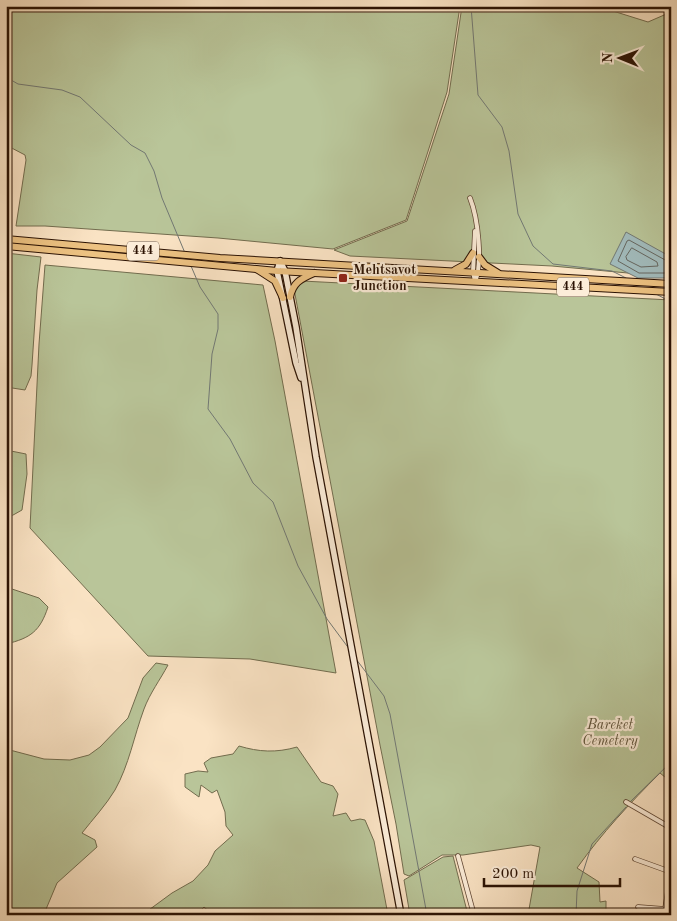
<svg xmlns="http://www.w3.org/2000/svg" width="677" height="921" font-family="'Old Standard TT',serif">
<style>
.green{fill:#b9c599;stroke:#726c4e}
.water{fill:#a2bcbd;stroke:#727873}
.lines{fill:none;stroke-linecap:round;stroke-linejoin:round}
.shore{stroke:#666760;stroke-width:1}
.stream{stroke:#727873;stroke-width:1}
.street-casing{stroke:#5f4633;stroke-width:5.5}
.secondary-casing{stroke:#2b1203;stroke-width:8}
.primary-casing{stroke:#2b1203;stroke-width:8}
.street{stroke:#fcedd9;stroke-width:4}
.secondary{stroke:#fcedd9;stroke-width:5.5}
.primary{stroke:#edc282;stroke-width:6}
.poi-dot{fill:#8f2418;stroke:#fcedd9;stroke-width:2}
.labels{text-anchor:middle;dominant-baseline:central;stroke-width:4.5;stroke-linejoin:round;paint-order:stroke}
.shield{fill:#fcedd9;stroke:#6a5443;stroke-width:1}
.shield-label{font-size:12px;font-weight:bold;fill:#2b1203}
.poi-label{font-size:14px;font-weight:bold;fill:#2b1203;stroke:#fcedd9;text-anchor:start}
.park-label{font-size:14px;font-style:italic;fill:#5d5138;stroke:#fcedd9}
</style>
<rect width="100%" height="100%" fill="#fae3c4"/>
<filter id="stains"><feTurbulence type="fractalNoise" baseFrequency=".004" numOctaves="4"/><feColorMatrix values="0 0 0 0 .2 0 0 0 0 .09 0 0 0 0 .02 0 0 0 .5 -.17"/></filter>
<radialGradient id="worn" r=".72"><stop offset=".6" stop-color="#630" stop-opacity="0"/><stop offset="1" stop-color="#630" stop-opacity=".3"/></radialGradient>
<g class="green">
<path d="M6,6H460L447,92L406,220L333,249L218,238L45,226H16L26,160L25,155L6,145Z"/>
<path d="M462,6H597L648,22L671,12V277L552,266L350,256L334,250L407,221L449,94Z"/>
<path d="M6,253L41,257L37,290L32,365L31,376L25,390L6,387Z"/>
<path d="M45,265L263,285L275,341L336,673L250,659L148,656L30,528L39,344Z"/>
<path d="M302,281L671,300V782L660,773C630,803 602,833 577,868L599,882L600,902L606,901V915H528L540,847L531,845L463,855H442L409,876L404,874L396,824L380,745L294,289Z"/>
<path d="M6,450L26,454L27,474L22,510L6,519Z"/>
<path d="M6,587L39,598L48,607C40,631 31,638 6,644Z"/>
<path d="M156,663L168,665C160,680 150,693 144,709C134,736 129,765 115,790C106,805 93,819 82,833L95,840L97,847L57,883L44,914L6,915V749L44,759L70,760L89,755L100,747L128,718L143,678Z"/>
<path d="M239,746C259,752 276,753 297,747L321,782L333,786L338,794L333,816L346,813L351,821L360,819L365,820L374,841L388,915H213L204,907L200,911V915H142L172,893L193,881L208,865L215,851L233,835L226,826L225,812L217,790L212,793L201,785L199,797L185,787V774L198,771L208,772L204,763L211,758L233,754Z"/>
<path d="M453,856L468,915H410L404,880L443,857Z"/>
</g>
<path class="water" d="M626,232L671,257V278H638L610,264Z"/>
<g class="lines">
<g class="shore">
<path d="M632,248L657,262L658,266L641,267L627,260L626,257Z"/>
<path d="M671,261H667L629,240L627,241L618,261L639,273H671"/>
</g>
<g class="stream">
<path d="M471,6L478,95L502,127L509,151L518,214L533,246L553,264L612,271L626,278"/>
<path d="M6,77L18,84L62,90L80,97L131,145L145,153L154,171L162,198L185,253"/>
<path d="M191,266L200,287L218,314V329L212,354L208,409L230,439L253,483L273,502L298,566L327,619L350,650"/>
<path d="M656,294L671,302"/>
<path d="M356,659L384,696L390,714L427,915"/>
<path d="M631,801L671,762"/>
<path d="M576,915L577,891L592,844L626,807"/>
</g>
<defs>
<g id="street">
<path d="M470,198C478,218 483,263 475,282"/>
<path d="M475,231L473,272L475,281"/>
<path d="M626,802L671,828"/>
<path d="M458,856L474,915"/>
<path d="M635,859L671,872"/>
<path d="M638,907L664,909"/>
<path d="M664,915L671,873"/>
</g>
<g id="secondary">
<path d="M280,261L285,271L296,327L316,457L401,915"/>
<path d="M280,261L277,271L296,363L301,378"/>
</g>
<g id="primary">
<path d="M6,239L220,258L671,284"/>
<path d="M6,246L277,271L671,292"/>
<path d="M479,257L485,265L498,273"/>
<path d="M258,270L275,281L283,298"/>
<path d="M455,270L466,264L473,253"/>
<path d="M290,297C293,283 300,279 314,273"/>
</g>
</defs>
<use href="#street" class="street-casing"/>
<use href="#secondary" class="secondary-casing"/>
<use href="#primary" class="primary-casing"/>
<use href="#street" class="street"/>
<use href="#secondary" class="secondary"/>
<use href="#primary" class="primary"/>
</g>
<rect class="poi-dot" x="338" y="273" width="10" height="10" rx="2.5"/>
<g class="labels">
<g class="shield">
<rect x="127" y="241.5" width="32" height="19" rx="4"/>
<rect x="557" y="277.5" width="32" height="19" rx="4"/>
</g>
<g class="shield-label">
<text x="143" y="251">444</text>
<text x="573" y="287">444</text>
</g>
<g class="poi-label">
<text x="353" y="270">Mehtsavot<tspan x="353" dy="16">Junction</tspan></text>
</g>
<g class="park-label">
<text x="610" y="725">Bareket<tspan x="610" dy="16">Cemetery</tspan></text>
</g>
</g>
<rect width="677" height="921" fill="none" stroke="#fae3c4" stroke-width="25"/>
<rect x="8" y="8" width="662" height="906" fill="none" stroke="#2b1203" stroke-width="2.5"/>
<rect x="12" y="12" width="652" height="896" fill="none" stroke="#2b1203"/>
<g transform="translate(620 58) rotate(271)" stroke="#fcedd9" stroke-width="4" paint-order="stroke">
<path d="M0-4L9 19L0 12L-9 19Z" fill="#2b1203"/>
<text y="-8" font-size="14" font-weight="bold" text-anchor="middle" fill="#2b1203">N</text>
</g>
<path d="M484 878v8h136v-8" fill="none" stroke="#2b1203" stroke-width="2.5"/>
<text x="492" y="878" font-size="15" fill="#2b1203" stroke="#fcedd9" stroke-width="4" paint-order="stroke">200 m</text>
<rect width="100%" height="100%" filter="url(#stains)"/>
<rect width="100%" height="100%" fill="url(#worn)"/>
</svg>
